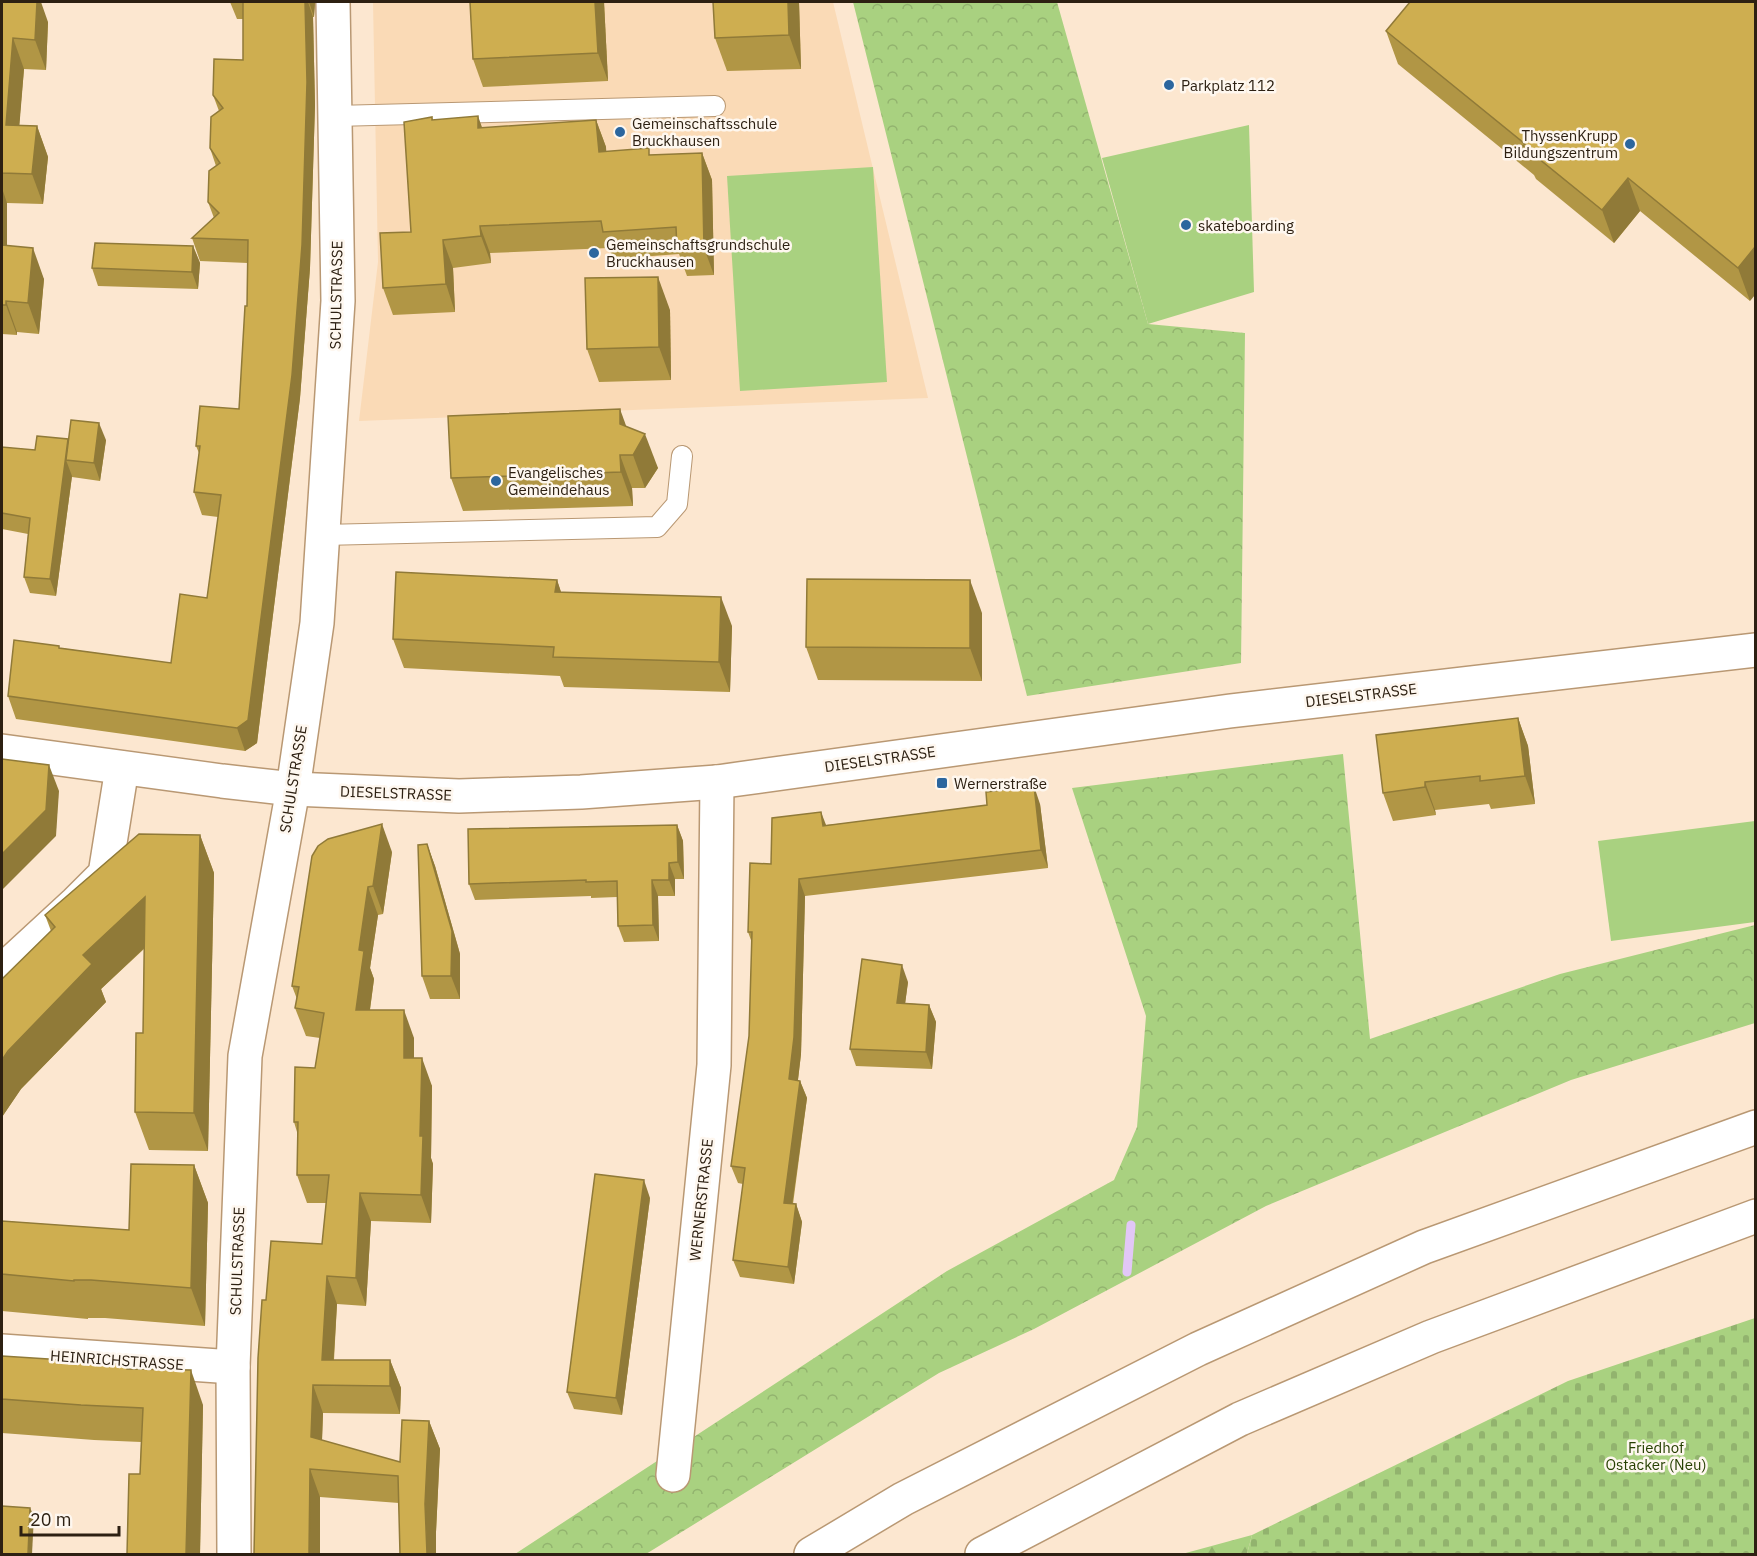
<svg xmlns="http://www.w3.org/2000/svg" width="1757" height="1556" font-family="'IBM Plex Sans',sans-serif">
<style>
.built{fill:#fadab6}
.forest{fill:url(#forest-firs)}
.cemetery{fill:url(#cemetery-stones)}
.park{fill:url(#park-crowns)}
.pitch{fill:#a9d180}
.lines{fill:none;stroke-linecap:round;stroke-linejoin:round}
.stream{stroke:#e2c7f7;stroke-width:9}
.lane-casing{stroke:#b99873;stroke-width:22}
.street-casing{stroke:#b99873;stroke-width:36}
.secondary-casing{stroke:#b99873;stroke-width:36}
.highway-casing{stroke:#b99873;stroke-width:36}
.lane{stroke:#fff;stroke-width:20}
.street{stroke:#fff;stroke-width:33}
.secondary{stroke:#fff;stroke-width:33}
.highway{stroke:#fff;stroke-width:33}
.wall{fill:#b19645}
.shaded-wall{fill:#907a38}
.building{fill:#ceae50;stroke:#907a38;stroke-width:1.5}
.poi-dot{fill:#2c669e;stroke:#fef7ef;stroke-width:2}
.labels{text-anchor:middle;dominant-baseline:central;stroke-width:5;stroke-linejoin:round;paint-order:stroke}
.poi-label{font-size:15px;fill:#2d2012;stroke:#fef7ef;text-anchor:start}
.street-label{font-size:15px;fill:#2d2012;stroke:#fef7ef}
.park-label{font-size:15px;fill:#274002;stroke:#fef7ef}
</style>
<defs>
<pattern id="forest-firs" width="22" height="20" patternUnits="userSpaceOnUse" patternTransform="scale(1.5)"><rect width="22" height="20" fill="#a9d180"/><path d="M5 1l3.5 6h-7zM16 11l3.5 6h-7z" fill="#92b36e"/></pattern>
<pattern id="cemetery-stones" width="16" height="16" patternUnits="userSpaceOnUse" patternTransform="scale(1.5)"><rect width="16" height="16" fill="#a9d180"/><path d="M2 7V4a2 2 0 0 1 4 0v3zM10 15v-3a2 2 0 0 1 4 0v3z" fill="#92b36e"/></pattern>
<pattern id="park-crowns" width="20" height="18" patternUnits="userSpaceOnUse" patternTransform="scale(1.5)"><rect width="20" height="18" fill="#a9d180"/><path d="M2 6a3 3 0 1 1 6 0M12 15a3 3 0 1 1 6 0" fill="none" stroke="#92b36e"/></pattern>
</defs>
<rect width="100%" height="100%" fill="#fce7d0"/>
<path class="built" d="M373,2H833L928,398L359,421L378,262Z"/>
<path class="forest" d="M1252,1535L1247,1554H1182Z"/>
<path class="cemetery" d="M1755,1318V1554H1247L1252,1535L1568,1381Z"/>
<g class="park">
<path d="M853,2H1057L1148,324L1245,333L1241,663L1027,696Z"/>
<path d="M1343,754L1370,1039L1560,974L1755,925V1023L1571,1080L1266,1206L1034,1329L939,1373L646,1554H515L947,1271L1114,1180L1137,1127L1146,1016L1072,788Z"/>
</g>
<g class="pitch">
<path d="M1249,125L1254,292L1148,324L1102,158Z"/>
<path d="M873,167L887,382L740,391L727,176Z"/>
<path d="M1755,821V922L1611,941L1598,841Z"/>
</g>
<g class="lines">
<path class="stream" d="M1127,1272L1131,1225"/>
<defs>
<g id="lane">
<path d="M335,116L715,106"/>
<path d="M323,535L657,527L677,504L682,456"/>
</g>
<g id="street">
<path d="M2,971L76,903L105,874L122,768"/>
<path d="M2,1351L233,1367"/>
<path d="M673,1475L714,1065L717,782"/>
<path d="M234,1554L233,1367L245,1056L293,789L317,623L338,301L333,2"/>
</g>
<path id="secondary" d="M2,751L222,781L293,789L459,796L581,792L717,782L1230,711L1756,650"/>
<g id="highway">
<path d="M811,1554L903,1499L1198,1349L1424,1247L1756,1127"/>
<path d="M982,1554L1240,1419L1431,1337L1756,1216"/>
</g>
</defs>
<use href="#lane" class="lane-casing"/>
<use href="#street" class="street-casing"/>
<use href="#secondary" class="secondary-casing"/>
<use href="#highway" class="highway-casing"/>
<use href="#lane" class="lane"/>
<use href="#street" class="street"/>
<use href="#secondary" class="secondary"/>
<use href="#highway" class="highway"/>
</g>
<g class="wall">
<path d="M2,2L48,22L46,70L24,69L19,125L37,126L48,157L43,204L7,203V246L44,279L39,334L17,332V335L2,334Z"/>
<path d="M230,2H315L314,17H313L315,105L310,268L300,398L257,743L245,751L16,719L8,696L60,648L171,663L207,598L218,517L202,515L194,492L199,453L196,446L239,409L247,306L248,263L200,261L192,238L214,218L208,202L216,166L210,148L219,111L213,95L243,60V19H237Z"/>
<path d="M470,2H604L608,81L483,87L473,59Z"/>
<path d="M799,2L801,69L727,71L715,38Z"/>
<path d="M1755,2L1750,301L1640,211L1614,243L1536,179L1534,175L1398,64L1386,31Z"/>
<path d="M432,117L433,120L482,128L596,120L606,147V151L651,155L702,153L712,180L714,275L687,276L679,254L613,259L609,248L490,253L491,263L453,268L455,312L393,315L383,288L411,232Z"/>
<path d="M193,246L200,263L198,289L98,286L92,268Z"/>
<path d="M670,310L671,380L599,382L587,349Z"/>
<path d="M626,427L658,468L645,488H632L633,506L463,511L451,478Z"/>
<path d="M68,439L106,440L100,481L72,477V476L56,596L30,593L24,577L28,534L2,529V447L35,450Z"/>
<path d="M557,580L561,592L732,626L730,692L564,687L560,676L404,668L393,639Z"/>
<path d="M982,613V681L818,680L806,647Z"/>
<path d="M1518,718L1528,746L1535,804L1491,809L1489,804L1435,810L1436,815L1393,821L1383,793Z"/>
<path d="M1040,804L1048,868L805,896L801,1054L798,1080L800,1081L807,1098L793,1204H796L802,1222L794,1284L740,1277L733,1260L743,1184L738,1183L731,1166L749,1036L752,943L748,932L771,864L826,825Z"/>
<path d="M677,825L683,841L684,879H675V896H658L659,941L624,942L618,926L617,897L591,898V896L475,900L469,884Z"/>
<path d="M200,835L214,873L208,1151L149,1150L135,1112L143,1033L144,949L101,989L106,1002L21,1089L2,1117V979L51,931L45,915Z"/>
<path d="M427,844L435,866L460,954V999H430L422,976Z"/>
<path d="M392,852L383,914L378,915L370,968L374,979L370,1010L414,1038V1058L432,1086L431,1158L433,1164L431,1223L371,1221L366,1306L337,1304L334,1360H390L401,1388L400,1414L323,1413L322,1441L400,1462L429,1421L440,1449L436,1532L399,1503L320,1497V1554H254L266,1300L322,1244L326,1203H307L297,1175V1132L294,1122L315,1068L320,1038L306,1036L295,1008L297,999L292,986Z"/>
<path d="M908,982L905,1003L929,1005L936,1022L932,1069L856,1066L850,1049Z"/>
<path d="M194,1165L208,1203L205,1326L105,1318H88V1319L2,1311V1221L129,1230Z"/>
<path d="M650,1198L622,1415L574,1409L567,1392Z"/>
<path d="M2,1356L128,1369L203,1405L200,1554H127L140,1474L141,1442L94,1440L2,1433Z"/>
</g>
<g class="shaded-wall">
<path d="M37,2H41L48,22L46,70L35,40Z"/>
<path d="M305,2H308L313,17L315,105L310,268L300,398L257,743L245,751L237,728Z"/>
<path d="M309,2H315L314,17Z"/>
<path d="M595,2H604L608,81L598,53Z"/>
<path d="M788,2H799L801,69L789,35Z"/>
<path d="M13,38L24,69L17,155L6,125Z"/>
<path d="M478,116L488,144L478,128Z"/>
<path d="M596,120L606,147L608,179L599,152Z"/>
<path d="M37,126L48,157L43,204L32,174Z"/>
<path d="M702,153L712,180L714,275L704,248Z"/>
<path d="M1628,178L1640,211L1614,243L1602,210Z"/>
<path d="M2,188L7,203V275L2,261Z"/>
<path d="M480,226L490,253L491,263L481,236Z"/>
<path d="M443,240L453,268L455,312L446,284Z"/>
<path d="M193,246L200,263L198,289L192,272Z"/>
<path d="M1755,247V295L1750,301L1738,268Z"/>
<path d="M33,248L44,279L39,334L28,303Z"/>
<path d="M658,277L670,310L671,380L659,347Z"/>
<path d="M6,301L17,332V335L6,305Z"/>
<path d="M620,409L632,442L620,424Z"/>
<path d="M99,423L106,440L100,481L94,463Z"/>
<path d="M645,434L658,468L645,488L633,455Z"/>
<path d="M68,439L66,460L72,476L56,596L50,579Z"/>
<path d="M620,455L632,488L633,506L621,472Z"/>
<path d="M557,580L567,610L555,592Z"/>
<path d="M970,580L982,613V681L970,648Z"/>
<path d="M721,597L732,626L730,692L719,662Z"/>
<path d="M1518,718L1528,746L1535,804L1525,776Z"/>
<path d="M49,765L59,791L56,836L2,890V854Z"/>
<path d="M1425,782L1435,810L1436,815L1425,787Z"/>
<path d="M1034,786L1040,804L1048,868L1041,850Z"/>
<path d="M821,812L828,830L823,826Z"/>
<path d="M382,824L392,852L383,914L373,886Z"/>
<path d="M677,825L683,841L684,879L678,862Z"/>
<path d="M200,835L214,873L208,1151L194,1113Z"/>
<path d="M427,844L435,866L460,954V999L451,976Z"/>
<path d="M669,863L675,879V896L669,880Z"/>
<path d="M799,879L805,896L801,1054L796,1096L789,1079Z"/>
<path d="M652,880L658,896L659,941L653,925Z"/>
<path d="M368,887L378,915L370,968L374,979L366,1038L356,1010L359,950Z"/>
<path d="M145,897L158,935L101,989L106,1002L21,1089L2,1117V1060L83,955Z"/>
<path d="M902,965L908,982L903,1020L897,1003Z"/>
<path d="M929,1005L936,1022L932,1069L926,1052Z"/>
<path d="M404,1010L414,1038V1086L404,1058Z"/>
<path d="M422,1058L432,1086L431,1158L433,1164L431,1223L421,1195L420,1136Z"/>
<path d="M800,1081L807,1098L790,1220L784,1203Z"/>
<path d="M194,1165L208,1203L205,1326L191,1288Z"/>
<path d="M644,1180L650,1198L622,1415L616,1398Z"/>
<path d="M360,1193L371,1221L366,1306L356,1278Z"/>
<path d="M796,1204L802,1222L794,1284L788,1267Z"/>
<path d="M327,1276L337,1304L332,1386L322,1360Z"/>
<path d="M390,1360L401,1388L400,1414L390,1386Z"/>
<path d="M191,1370L203,1405L200,1554H186Z"/>
<path d="M313,1385L323,1413L321,1465L311,1437Z"/>
<path d="M429,1421L440,1449L436,1532V1554H427L425,1504Z"/>
<path d="M310,1469L320,1497V1554H309Z"/>
<path d="M30,1508L34,1516L32,1554H28Z"/>
</g>
<g class="building">
<path d="M2,2H37L35,40L13,38L6,125L37,126L32,174L2,173Z"/>
<path d="M243,2H305L307,82L302,245L292,375L248,720L237,728L8,696L14,640L59,646V648L171,663L180,594L207,598L221,495L194,492L200,446H196L200,406L239,409L245,306H247L248,240L192,238L219,213L208,202L209,171L220,163L210,148L211,117L223,108L213,95L214,59L243,60Z"/>
<path d="M470,2H595L598,53L473,59Z"/>
<path d="M713,2H788L789,35L715,38Z"/>
<path d="M1410,2H1755V247L1738,268L1628,178L1602,210L1523,146L1525,144L1386,31Z"/>
<path d="M478,116V128L596,120L599,152L649,148V155L702,153L704,248L677,249L676,227L603,232L601,221L480,226L481,236L443,240L446,284L383,288L380,233L411,232L404,122L432,117V120Z"/>
<path d="M95,243L193,246L192,272L92,268Z"/>
<path d="M2,245L33,248L28,303L6,301V305H2Z"/>
<path d="M658,277L659,347L587,349L585,278Z"/>
<path d="M620,409V424L645,434L633,455H620L621,472L451,478L448,416Z"/>
<path d="M71,420L99,423L94,463L66,460Z"/>
<path d="M37,436L68,439L50,579L24,577L30,518L2,513V447L35,450Z"/>
<path d="M396,572L557,580L555,592L721,597L719,662L553,657L554,647L393,639Z"/>
<path d="M807,579L970,580V648L806,647Z"/>
<path d="M1518,718L1525,776L1480,781V776L1425,782V787L1383,793L1376,735Z"/>
<path d="M2,759L49,765L46,810L2,854Z"/>
<path d="M1034,786L1041,850L799,879L794,1037L789,1079L800,1081L784,1203L796,1204L788,1267L733,1260L745,1168L731,1166L749,1036L752,932H748L750,863L771,864L772,818L821,812L823,826L987,805L986,792Z"/>
<path d="M382,824L373,886L368,887L359,950L364,951L356,1010H404V1058H422L420,1136H423L421,1195L360,1193L356,1278L327,1276L322,1360H390V1386L313,1385L311,1437L400,1462L402,1420L429,1421L425,1504L427,1554H400L398,1476L310,1469L309,1554H254L258,1358L262,1300H266L271,1241L322,1244L329,1175H297L298,1122H294L295,1067L315,1068L324,1013L295,1008L299,987L292,986L312,856L318,846L328,839Z"/>
<path d="M677,825L678,862L669,863V880H652L653,925L618,926L617,881L586,882V880L469,884L468,829Z"/>
<path d="M139,834L200,835L194,1113L135,1112L136,1033H143L145,897L83,955L92,964L8,1051L2,1060V979L55,927L45,915Z"/>
<path d="M427,844L452,931L451,976H422L418,845Z"/>
<path d="M862,959L902,965L897,1003L929,1005L926,1052L850,1049Z"/>
<path d="M131,1164L194,1165L191,1288L91,1280H74V1281L2,1274V1221L129,1230Z"/>
<path d="M595,1174L644,1180L616,1398L567,1392Z"/>
<path d="M2,1356L126,1364L127,1369L191,1370L186,1554H127L129,1474H140L143,1408L81,1405L2,1399Z"/>
<path d="M2,1506L30,1508L28,1554H2Z"/>
</g>
<g class="poi-dot">
<circle cx="1169" cy="85" r="6"/>
<circle cx="620" cy="132" r="6"/>
<circle cx="1630" cy="144" r="6"/>
<circle cx="1186" cy="225" r="6"/>
<circle cx="594" cy="253" r="6"/>
<circle cx="496" cy="481" r="6"/>
<rect x="936" y="777" width="12" height="12" rx="3"/>
</g>
<g class="labels">
<g class="poi-label">
<text x="1181" y="85">Parkplatz 112</text>
<text x="632" y="123">Gemeinschaftsschule<tspan x="632" dy="17">Bruckhausen</tspan></text>
<text x="1618" y="135" text-anchor="end">ThyssenKrupp<tspan x="1618" dy="17">Bildungszentrum</tspan></text>
<text x="1198" y="225">skateboarding</text>
<text x="606" y="244">Gemeinschaftsgrundschule<tspan x="606" dy="17">Bruckhausen</tspan></text>
<text x="508" y="472">Evangelisches<tspan x="508" dy="17">Gemeindehaus</tspan></text>
<text x="954" y="783">Wernerstraße</text>
</g>
<g class="street-label">
<text transform="translate(336 295) rotate(-89)">SCHULSTRASSE</text>
<text transform="translate(1361 695) rotate(-7)">DIESELSTRASSE</text>
<text transform="translate(880 759) rotate(-8)">DIESELSTRASSE</text>
<text transform="translate(293 779) rotate(-81)">SCHULSTRASSE</text>
<text transform="translate(396 793) rotate(2)">DIESELSTRASSE</text>
<text transform="translate(701 1200) rotate(-84)">WERNERSTRASSE</text>
<text transform="translate(237 1261) rotate(-88)">SCHULSTRASSE</text>
<text transform="translate(117 1360) rotate(4)">HEINRICHSTRASSE</text>
</g>
<g class="park-label">
<text x="1656" y="1447">Friedhof<tspan x="1656" dy="17">Ostacker (Neu)</tspan></text>
</g>
</g>
<rect width="1757" height="1556" fill="none" stroke="#2d2012" stroke-width="6"/>
<path d="M21 1526v9h98v-9" fill="none" stroke="#2d2012" stroke-width="3"/>
<text x="30" y="1526" font-size="18" fill="#2d2012" stroke="#fef7ef" stroke-width="4.5" paint-order="stroke">20 m</text>
</svg>
